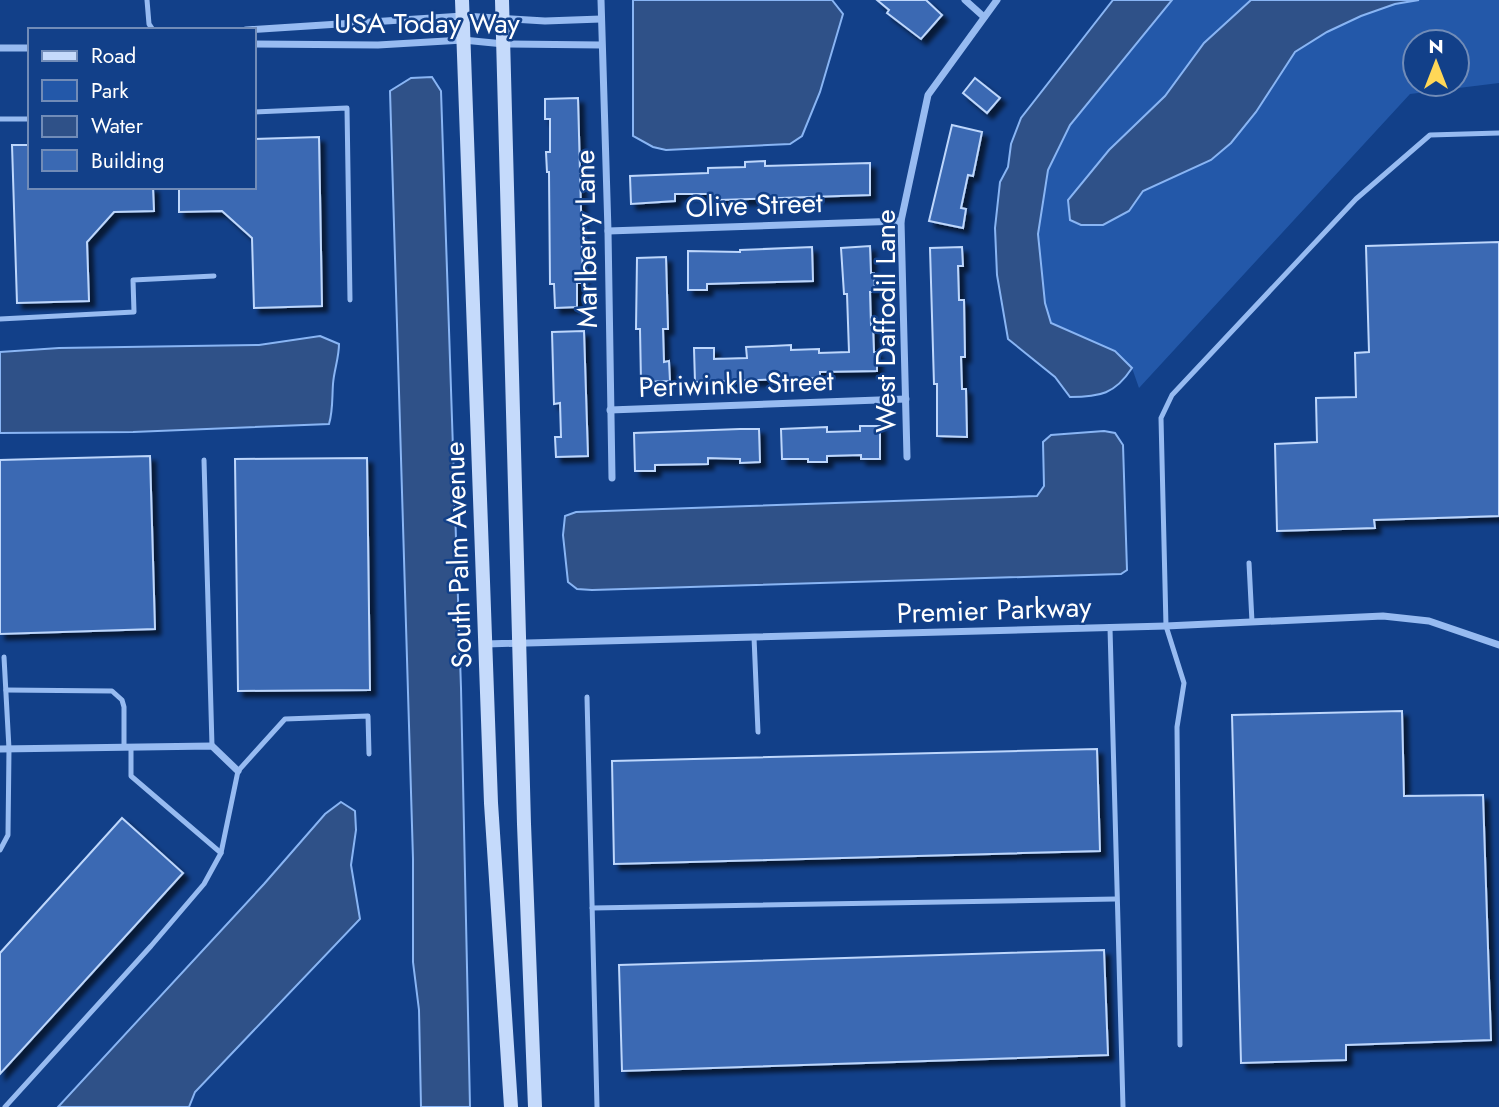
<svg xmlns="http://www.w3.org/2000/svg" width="1499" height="1107" font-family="Jost,sans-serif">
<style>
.green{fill:#2358a9;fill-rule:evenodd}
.water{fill:#2f5188;stroke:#89b5f4;stroke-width:2}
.building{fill:#3a69b3;stroke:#bed7fc;stroke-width:2;filter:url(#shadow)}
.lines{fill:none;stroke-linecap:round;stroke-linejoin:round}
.lane{stroke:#97bbf1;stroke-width:5}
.street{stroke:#97bbf1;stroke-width:7}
.secondary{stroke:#c5dafb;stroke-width:14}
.labels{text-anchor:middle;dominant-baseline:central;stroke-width:5;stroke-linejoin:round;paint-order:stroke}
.street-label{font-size:28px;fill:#fff;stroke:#124089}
</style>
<defs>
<filter id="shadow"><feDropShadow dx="5.5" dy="5.5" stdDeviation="2" flood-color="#0009"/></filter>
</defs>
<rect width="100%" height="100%" fill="#124089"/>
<path class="green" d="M1172,0H1499V83L1410,94L1139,388L1132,368L1115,351L1051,323L1045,303L1038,234L1048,170L1070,125ZM1415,42H1457V84H1415Z"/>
<g class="water">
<path d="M633,0H832L843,14L820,92L802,136L790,144L666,150L653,147L633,136Z"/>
<path d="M1113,0H1172L1070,125L1048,170L1038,234L1045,303L1051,323L1115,351L1132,368C1115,394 1100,397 1070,397L1055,377L1008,339L997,275L995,228L1000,182L1008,167L1011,144L1021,118Z"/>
<path d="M1251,0H1419L1395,4L1361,16L1327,32L1295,52L1256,112L1231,143L1211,160L1143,191L1129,211L1103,225H1081L1070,220L1068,200L1109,150L1165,96L1204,43Z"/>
<path d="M432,77L441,91L461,688L470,1107H421L419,1010L413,962V859L390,91L411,78Z"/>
<path d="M320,336L339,344C339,358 334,370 333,384C332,398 333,411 329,424L133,432L0,433V352L59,348L259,345Z"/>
<path d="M1104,431L1115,433L1123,445L1127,570L1121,574L592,590L577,589L568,582L563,535L565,516L576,512L1037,496L1044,486L1043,442L1051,435Z"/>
<path d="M341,802L355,811L356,830L351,865L360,919L195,1092L189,1107H58L264,884L325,814Z"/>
</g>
<g class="building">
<path d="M877,0H926L942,15L921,39L887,13L889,10Z"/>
<path d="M975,78L1000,98L987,113L963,93Z"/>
<path d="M578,98L583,283H577V307L555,308L554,284H550L549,172H547L546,152H550V119H545V99Z"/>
<path d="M952,125L982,132L973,176L968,175L961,208L966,209L963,228L929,221Z"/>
<path d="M319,137L322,306L254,308L252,238L222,211L179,212V187H254V139Z"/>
<path d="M12,145H30V187H153L154,211L114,212L87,242L89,301L17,303Z"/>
<path d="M765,161V166L870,163V195L719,200V197H708V194H675V201L631,204L630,176L708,173V168L745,167V162Z"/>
<path d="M1499,242V516L1374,520L1375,528L1277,531L1275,444L1317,442L1316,398L1356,397L1355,353L1369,352L1366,246Z"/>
<path d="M870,246L871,273H874L875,292H870L871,325H873L874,352H877V371L820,372V378L695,382L694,348H714V359L747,358L746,347L772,346L791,345V350L819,349V353L849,352L847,294H844L841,248Z"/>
<path d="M812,247L813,281L707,284V290H688V251L740,252V250Z"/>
<path d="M962,247L963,266H958L959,300H964L965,357H961L962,389H966L967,437L937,436V384H934L930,248Z"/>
<path d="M666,257L668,329H663L664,362L669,361L670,381L641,382L640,329H636L637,258Z"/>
<path d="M584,331L588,456L556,457L555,437H561L560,403L554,404L552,332Z"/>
<path d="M860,426H880V459H861V455L827,456V462H808V459H782L781,429L827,427V432L860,431Z"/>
<path d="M740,429H759L760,462L740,463V459L708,458V464L655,465V471H635L634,433Z"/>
<path d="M150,456L155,629L0,634V460Z"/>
<path d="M367,458L370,690L238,691L235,459Z"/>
<path d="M1402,711L1404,796L1483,795L1491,1040L1346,1045V1060L1241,1063L1232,715Z"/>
<path d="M1097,749L1100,851L614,864L612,761Z"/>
<path d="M122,818L183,873L0,1074V953Z"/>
<path d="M1104,950L1108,1055L622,1071L619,965Z"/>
</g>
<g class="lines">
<g class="lane">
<path d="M147,0L149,24L153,30"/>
<path d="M254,112L347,108L350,300"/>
<path d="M0,119H30"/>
<path d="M0,319L134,312L133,280L214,276"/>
<path d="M204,460L212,746"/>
<path d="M1249,563L1252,622"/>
<path d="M1110,628L1123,1107"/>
<path d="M754,637L758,732"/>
<path d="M6,690L112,691L122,700L124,707V747"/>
<path d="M587,697L597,1107"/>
<path d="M131,747V776L221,853"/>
<path d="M0,850L8,835L9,749L4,657"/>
<path d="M592,908L1116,899"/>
<path d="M1180,1045L1177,727L1184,683L1166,626L1161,418L1172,395L1356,199L1430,135L1499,133"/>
<path d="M5,1107L151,946L204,884L221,853L238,771L285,719L368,716L369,754"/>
</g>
<g class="street">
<path d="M601,0L608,231L612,478"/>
<path d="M965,0L984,17"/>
<path d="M246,30L463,16L545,21L601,19"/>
<path d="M254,44L378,45L463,40L504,44L601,45"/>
<path d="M0,48H30"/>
<path d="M608,231L901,221"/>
<path d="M610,410L906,399"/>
<path d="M907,457L901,221L928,95L997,0"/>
<path d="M486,644L1166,626L1383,616L1429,621L1499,645"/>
<path d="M0,749L212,746L238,771"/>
</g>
<g class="secondary">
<path d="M462,0L491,803L511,1107"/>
<path d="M502,0L524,824L535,1107"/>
</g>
</g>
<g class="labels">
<g class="street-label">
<text x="427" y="23">USA Today Way</text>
<text transform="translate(754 205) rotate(-2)">Olive Street</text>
<text transform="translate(586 239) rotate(-91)">Marlberry Lane</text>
<text transform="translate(885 321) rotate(-90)">West Daffodil Lane</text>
<text transform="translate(736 384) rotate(-2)">Periwinkle Street</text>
<text transform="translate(458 555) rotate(-92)">South Palm Avenue</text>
<text transform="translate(994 610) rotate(-2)">Premier Parkway</text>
</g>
</g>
<rect x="28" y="28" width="228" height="161" fill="#124089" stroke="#718cb8" stroke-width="2"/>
<rect x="42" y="51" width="35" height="10" fill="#c5dafb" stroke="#718cb8" stroke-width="2"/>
<text x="91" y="63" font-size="21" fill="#ffffff">Road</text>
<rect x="42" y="80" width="35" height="21" fill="#2358a9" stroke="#718cb8" stroke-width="2"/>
<text x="91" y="98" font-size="21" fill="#ffffff">Park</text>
<rect x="42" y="116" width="35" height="21" fill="#2f5188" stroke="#718cb8" stroke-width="2"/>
<text x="91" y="133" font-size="21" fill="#ffffff">Water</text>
<rect x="42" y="150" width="35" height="21" fill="#3a69b3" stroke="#718cb8" stroke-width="2"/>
<text x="91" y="168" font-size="21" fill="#ffffff">Building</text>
<g transform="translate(1436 63)"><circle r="33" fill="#124089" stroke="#718cb8" stroke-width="2"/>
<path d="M0-5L12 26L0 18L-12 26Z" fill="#ffd757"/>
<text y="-10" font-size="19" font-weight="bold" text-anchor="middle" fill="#ffffff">N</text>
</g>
</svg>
